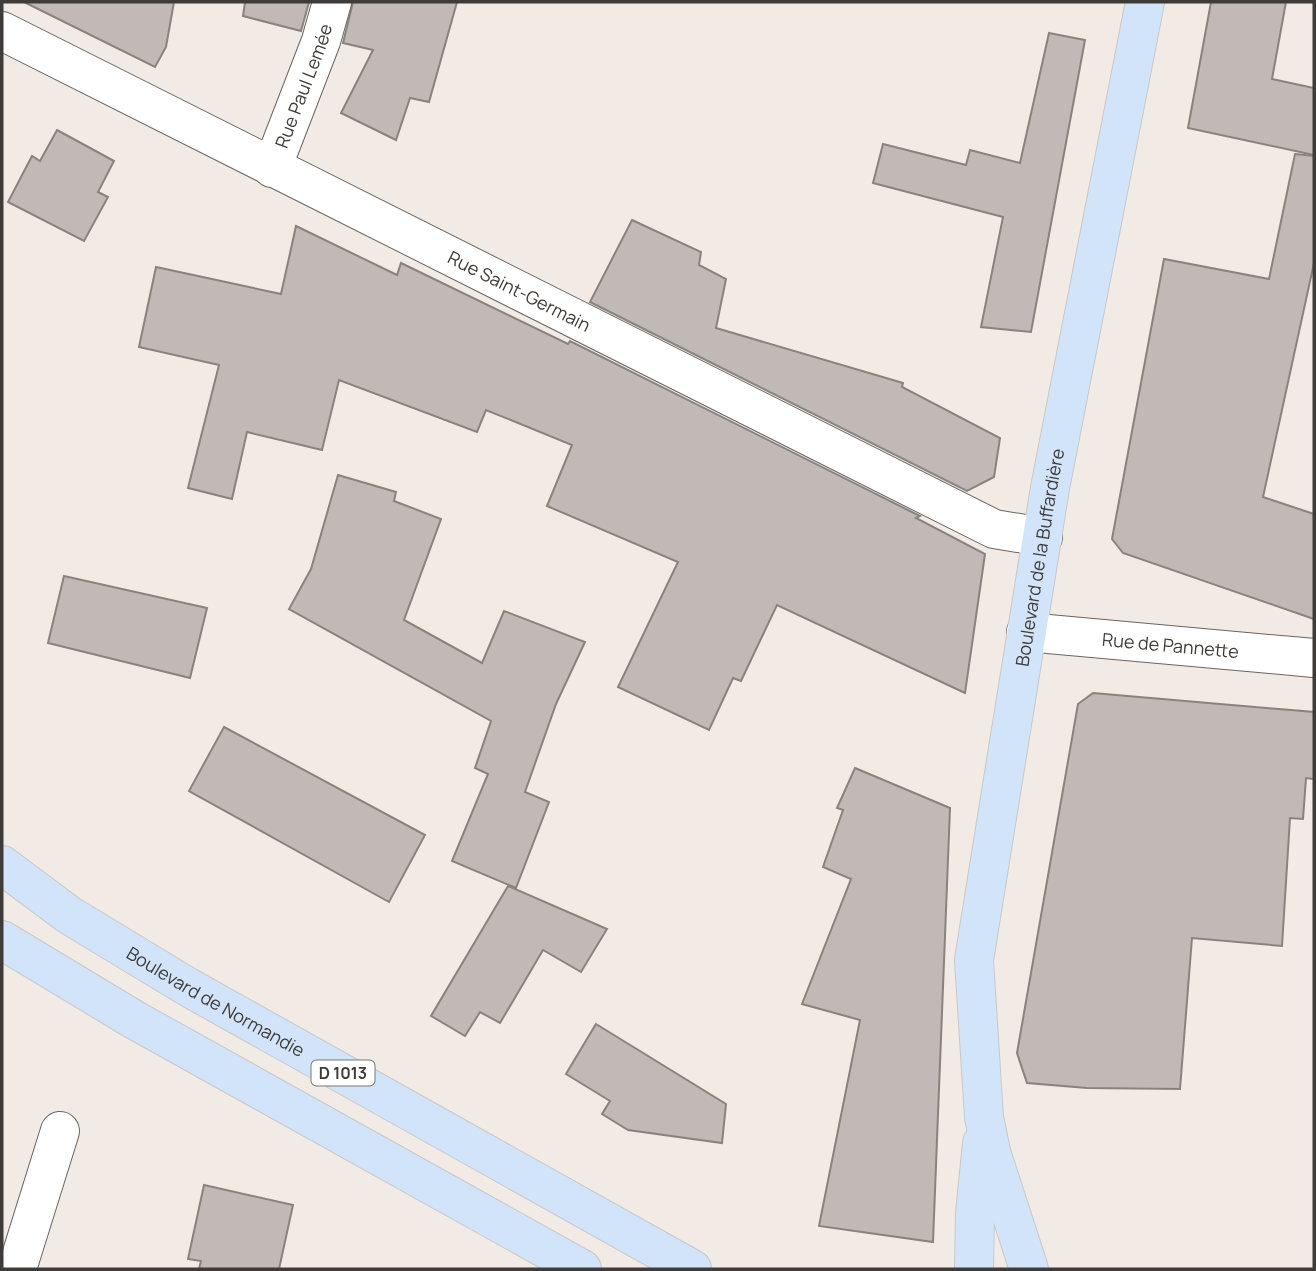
<svg xmlns="http://www.w3.org/2000/svg" width="1316" height="1271" font-family="Manrope,sans-serif">
<style>
.building{fill:#c0b9b5;stroke:#89837f;stroke-width:2}
.lines{fill:none;stroke-linecap:round;stroke-linejoin:round}
.minor-casing{stroke:#6b6561;stroke-width:40}
.major-casing{stroke:#c9c8c8;stroke-width:40}
.minor{stroke:#fff;stroke-width:38}
.major{stroke:#d2e4fa;stroke-width:38}
.labels{text-anchor:middle;dominant-baseline:central;stroke-width:6;stroke-linejoin:round;paint-order:stroke}
.shield{fill:#fff;stroke:#787674;stroke-width:2}
.shield-label{font-size:16px;font-weight:bold;fill:#3e3b39}
.street-label{font-size:18px;fill:#3e3b39;stroke:#fff}
</style>
<rect width="100%" height="100%" fill="#f1eae5"/>
<g class="building">
<path d="M24,2H174L166,47L155,67Z"/>
<path d="M245,2H309L301,31L243,16Z"/>
<path d="M353,2H457L429,102L410,98L396,140L341,113L373,50L343,43Z"/>
<path d="M1211,2H1286L1272,79L1314,88V155L1188,128Z"/>
<path d="M1049,33L1085,40L1031,332L981,327L1003,217L873,183L883,144L966,165L970,150L1020,163Z"/>
<path d="M57,130L114,161L98,192L108,197L84,241L8,202L32,156L40,161Z"/>
<path d="M1295,154L1314,156V263L1263,497L1314,514V619L1123,553L1112,539L1164,259L1269,279Z"/>
<path d="M632,220L701,252L699,265L726,279L716,328L903,383L902,387L1000,438L994,477L967,491L590,302Z"/>
<path d="M296,226L397,275L401,263L568,344L570,341L920,516L916,518L985,554L965,693L777,605L741,681L733,678L709,730L618,687L678,562L547,506L572,445L486,410L477,432L339,380L322,450L247,432L232,499L188,488L219,365L139,347L156,267L281,294Z"/>
<path d="M338,475L396,492L394,501L441,519L404,620L482,663L504,611L585,642L556,704L525,792L549,802L516,888L452,861L488,774L475,768L491,721L289,609L311,569Z"/>
<path d="M64,576L207,608L190,678L48,643Z"/>
<path d="M1093,693L1314,712V779L1306,778L1303,819L1290,818L1282,946L1192,938L1180,1089L1087,1088L1027,1083L1017,1053L1078,704Z"/>
<path d="M224,727L425,835L389,902L189,791Z"/>
<path d="M855,768L950,808L933,1242L819,1226L860,1020L802,1004L851,879L823,867L843,810L837,808Z"/>
<path d="M508,886L607,929L581,972L543,950L500,1023L480,1012L465,1036L431,1016Z"/>
<path d="M596,1024L726,1104L722,1143L628,1130L602,1114L610,1101L566,1074Z"/>
<path d="M204,1185L293,1205L279,1269H199L201,1261L188,1259Z"/>
</g>
<g class="lines">
<defs>
<g id="minor">
<path id="s1" d="M2,31L994,529L1043,537"/>
<path id="s2" d="M272,168L321,41L332,2"/>
<path id="s3" d="M1026,632L1314,658"/>
<path d="M17,1269L60,1131"/>
</g>
<g id="major">
<path id="s4" d="M2,865L69,915L188,987L692,1269"/>
<path d="M2,940L133,1019L582,1269"/>
<path d="M974,1269L975,1213L982,1143"/>
<path id="s5" d="M1029,1269L991,1152L984,1117L974,960L1050,488L1145,2"/>
</g>
</defs>
<use href="#minor" class="minor-casing"/>
<use href="#major" class="major-casing"/>
<use href="#minor" class="minor"/>
<use href="#major" class="major"/>
</g>
<g class="labels">
<rect class="shield" x="311.5" y="1060.5" width="63" height="25" rx="5"/>
<g class="shield-label">
<text x="343" y="1073">D 1013</text>
</g>
<g class="street-label">
<text stroke="none"><textPath href="#s2" startOffset="88">Rue Paul Lemée</textPath></text>
<text stroke="none"><textPath href="#s1" startOffset="579">Rue Saint-Germain</textPath></text>
<text stroke="none"><textPath href="#s5" startOffset="724">Boulevard de la Buffardière</textPath></text>
<text stroke="none"><textPath href="#s3" startOffset="145">Rue de Pannette</textPath></text>
<text stroke="none"><textPath href="#s4" startOffset="254">Boulevard de Normandie</textPath></text>
</g>
</g>
<rect width="1316" height="1271" fill="none" stroke="#3e3b39" stroke-width="7"/>
</svg>
